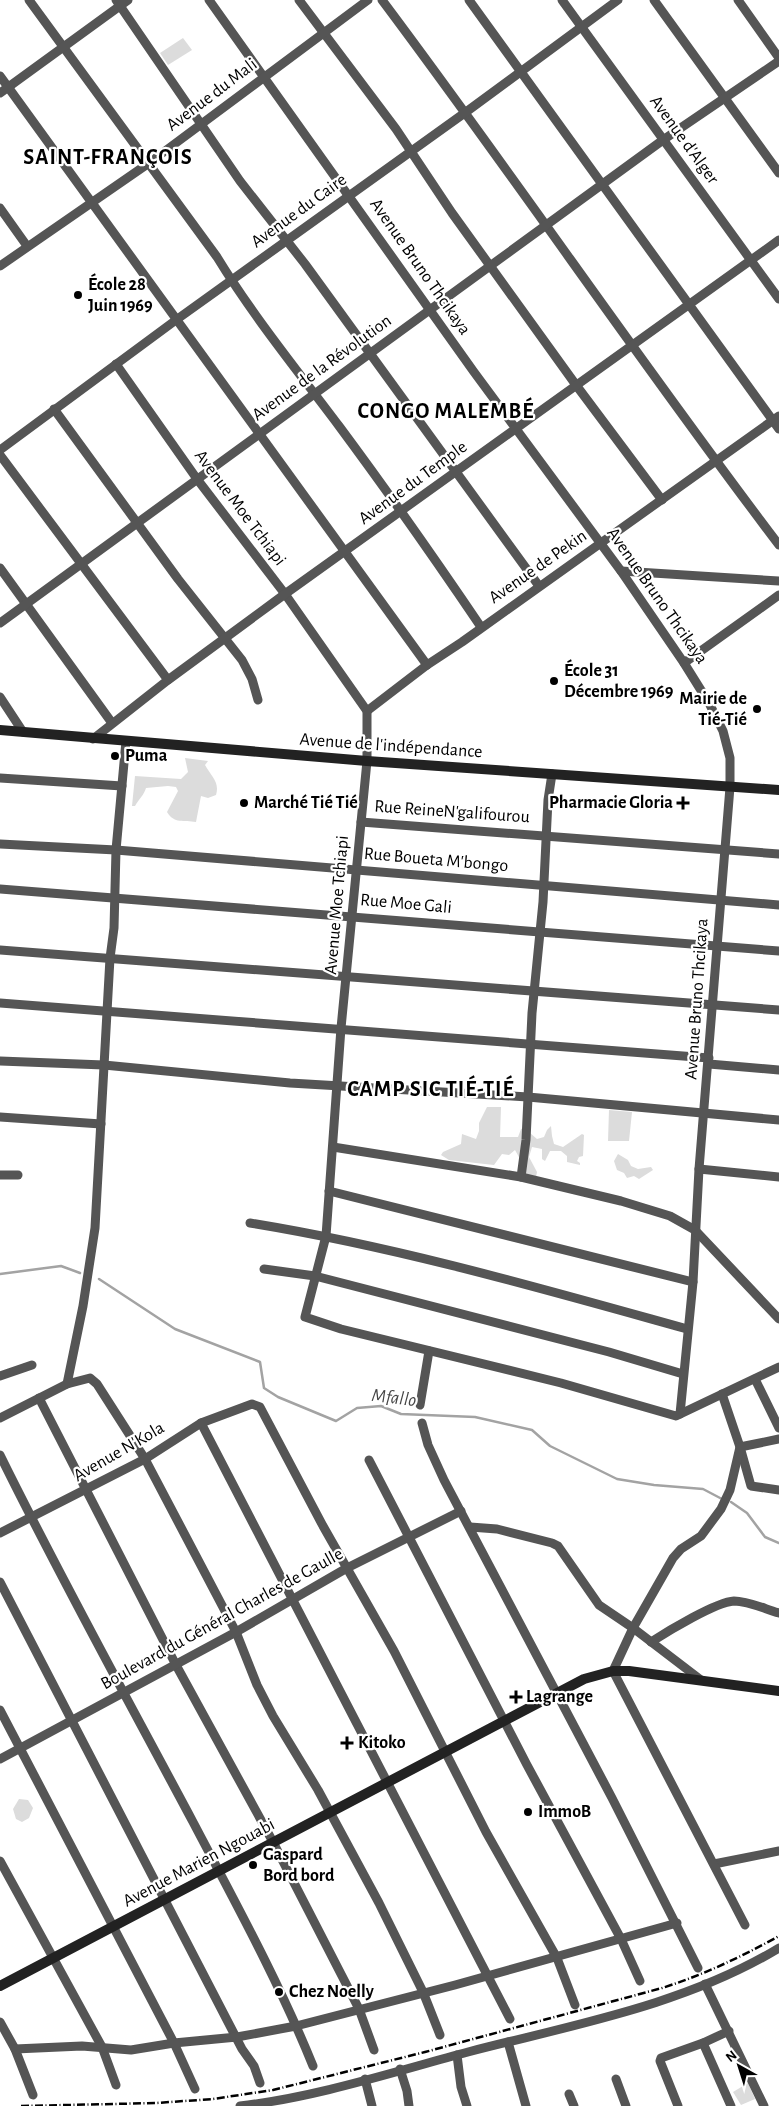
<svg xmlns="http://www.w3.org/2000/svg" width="779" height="2106" font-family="'Alegreya Sans',sans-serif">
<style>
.green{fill:#dcdcdc}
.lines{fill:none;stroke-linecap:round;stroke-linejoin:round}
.stream{stroke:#a3a3a3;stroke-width:2.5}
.street{stroke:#555;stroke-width:9}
.secondary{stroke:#222;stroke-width:10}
.rail{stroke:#000;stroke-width:2.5;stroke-dasharray:8 2.5 1 2.5;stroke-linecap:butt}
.poi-dot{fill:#000;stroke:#fff;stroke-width:2}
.labels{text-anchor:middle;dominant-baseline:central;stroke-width:4.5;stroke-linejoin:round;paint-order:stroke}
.street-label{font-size:18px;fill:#000;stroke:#fff}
.poi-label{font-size:18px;font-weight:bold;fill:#000;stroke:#fff;text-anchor:start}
.water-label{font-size:19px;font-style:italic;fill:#444;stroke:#fff}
.district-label{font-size:22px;font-weight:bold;letter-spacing:1px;fill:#000;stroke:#fff}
</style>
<rect width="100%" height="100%" fill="#fff"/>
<g class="green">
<path d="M183,38L192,50L168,65L160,53Z"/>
<path d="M185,758L208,761L205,765C211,776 220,782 216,795L208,798L201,796L196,822C184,820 174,824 167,812L178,791L176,787L168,786L146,788C144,795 139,799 135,806H132L135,776L181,779L188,772Z"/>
<path d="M487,1107H501L500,1137H518L521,1129L524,1128L520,1159L515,1150L509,1155L502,1154L494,1165L449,1160L441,1155L443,1152L461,1144L462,1134L476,1139L479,1131V1123Z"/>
<path d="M609,1110L632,1112L629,1141H608Z"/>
<path d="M551,1126L552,1136L554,1144L563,1147L582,1134L584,1135L583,1156L579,1157L577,1161L580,1163V1165L567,1162V1156L561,1151H550L545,1161L542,1159V1149L532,1147L529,1157L537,1172L536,1177L523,1176L530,1133L537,1139L544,1137L547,1130Z"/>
<path d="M618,1154L628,1160L631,1166L638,1169L651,1167L653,1170L639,1179L634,1176L627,1178L624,1173L617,1170L614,1161Z"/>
<path d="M19,1799L28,1800L33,1808L29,1818L22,1822L16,1819L13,1809Z"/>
<path d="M748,2083L755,2099L741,2105L733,2092Z"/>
</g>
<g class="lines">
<g class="stream">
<path d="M0,1274L61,1266L80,1273"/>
<path d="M99,1279L175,1329L260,1362L264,1388L278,1397L336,1421L357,1408L381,1406L401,1414L475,1417L532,1430L550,1446L617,1479L654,1485L703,1489L722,1499"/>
<path d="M731,1502L747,1513L765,1537L779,1543"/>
</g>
<g class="street">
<path d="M29,0L217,257C253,316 297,370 339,426C388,492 435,559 481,627"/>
<path d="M116,0L240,181L305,264L539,586"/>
<path d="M209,0L474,372L621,571L684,663L709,703L723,731L730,758V787L699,1169L693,1282L680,1414"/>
<path d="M299,0L396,129L452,213L576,385L662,500"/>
<path d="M382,0C517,180 643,366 779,545"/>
<path d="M469,0L779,429"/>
<path d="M562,0L779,299"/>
<path d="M654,0L779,173"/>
<path d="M738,0L779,58"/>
<path d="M0,76L427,665"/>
<path d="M0,93L128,0"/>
<path d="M0,208L27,246"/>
<path d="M0,266L149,163L368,0"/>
<path d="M116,364L197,479L285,594L367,711V761L341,1028L326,1236L305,1317L341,1329L561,1383L676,1416L779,1367"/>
<path d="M54,409L178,579L242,660L252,679L258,700"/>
<path d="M0,450L176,320L466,112L618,0"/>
<path d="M0,455L168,680"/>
<path d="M0,568L112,723"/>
<path d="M621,571L779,581"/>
<path d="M0,623L663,140L779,61"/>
<path d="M684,663L779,595"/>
<path d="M0,697L23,732"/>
<path d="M367,711L427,665L462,642L779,416"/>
<path d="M93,739L168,680L285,594L779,240"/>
<path d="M0,778L122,786"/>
<path d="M361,822L779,854"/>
<path d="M0,844L116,850L779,905"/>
<path d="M0,889L779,951"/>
<path d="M0,950L779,1010"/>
<path d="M0,1003L709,1058"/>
<path d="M0,1061L104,1065L290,1083L528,1097L779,1120"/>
<path d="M709,1064L779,1070"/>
<path d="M0,1117L101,1124"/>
<path d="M333,1147L521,1177L621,1201L670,1216L695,1230L779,1319"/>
<path d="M699,1169L779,1177"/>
<path d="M0,1175H18"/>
<path d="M521,1177L526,1140L532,1013L543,902L548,800L552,774"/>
<path d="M329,1191L693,1282"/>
<path d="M250,1223C398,1247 543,1289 687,1329"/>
<path d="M264,1269L315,1276L609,1352L683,1374"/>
<path d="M0,1376L32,1365"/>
<path d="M755,1379L779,1428"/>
<path d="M67,1384L83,1306L95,1228L110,958L114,928L116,850L126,741"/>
<path d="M722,1394L740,1447L751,1486L779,1490"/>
<path d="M39,1398L176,1665L273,1842L359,2009L374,2050"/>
<path d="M420,1405L429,1351"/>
<path d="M0,1418L67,1384L90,1378L97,1384L145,1459L236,1632L257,1685L273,1716L318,1790L379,1903L423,1992L440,2035"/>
<path d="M201,1423L510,2019"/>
<path d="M422,1423L428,1445L444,1480L612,1798L698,1968"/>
<path d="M0,1455C61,1579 128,1700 193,1822C235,1902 279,1982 313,2066"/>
<path d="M369,1460L527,1765L621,1939L640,1981"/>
<path d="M470,1527L497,1529L552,1543L558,1546L599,1605L633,1628L701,1680"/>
<path d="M0,1533L145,1459L201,1423L252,1404L260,1407L323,1526L394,1651L486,1832L557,1958L575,2005"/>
<path d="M0,1582L242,2049L254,2066L260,2083"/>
<path d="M651,1642C668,1631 716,1602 734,1601C748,1601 765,1609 779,1613"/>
<path d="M0,1710L174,2043L195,2089"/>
<path d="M0,1759L236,1632L347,1568L461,1511"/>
<path d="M0,1861L102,2047L116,2085"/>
<path d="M714,1864L779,1851"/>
<path d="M745,1925L613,1671L633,1628L673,1558L681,1549L701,1536L721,1509L730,1490L740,1447L779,1439"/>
<path d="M705,1984L764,2106"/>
<path d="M0,2022L15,2049L33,2095"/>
<path d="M508,2042L526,2106"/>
<path d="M703,2043L731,2106"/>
<path d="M15,2049L82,2046L131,2050L174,2043L237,2037L296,2026L455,1985L677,1923"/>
<path d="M457,2055L461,2087L467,2106"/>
<path d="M400,2069L407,2091L409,2106"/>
<path d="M365,2079L372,2106"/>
<path d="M616,2079L626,2106"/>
<path d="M569,2094L574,2106"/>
<path d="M240,2106C317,2097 393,2072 468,2052C572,2025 685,2005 779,1948"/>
<path d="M678,2106L660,2061L661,2058L703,2043L729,2031"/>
</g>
<g class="secondary">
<path d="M0,730L367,761L779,790"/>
<path d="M0,1986L584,1679L613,1671H629L779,1691"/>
</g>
<path class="rail" d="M21,2106L156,2103L213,2099L273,2090L425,2052L662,1988C703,1975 741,1957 779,1936"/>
</g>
<g class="poi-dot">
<circle cx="78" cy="295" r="5"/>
<circle cx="554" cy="681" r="5"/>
<circle cx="757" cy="709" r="5"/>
<circle cx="115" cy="756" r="5"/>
<circle cx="244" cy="803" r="5"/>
<path d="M680.5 795.5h5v5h5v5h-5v5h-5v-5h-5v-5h5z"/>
<path d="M513.5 1689.5h5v5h5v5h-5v5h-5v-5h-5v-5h5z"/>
<path d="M344.5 1735.5h5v5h5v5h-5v5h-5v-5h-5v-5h5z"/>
<circle cx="528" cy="1812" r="5"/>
<circle cx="253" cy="1865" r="5"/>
<circle cx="279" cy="1992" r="5"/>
</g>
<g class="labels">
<g class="street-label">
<text transform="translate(212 95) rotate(-37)">Avenue du Mali</text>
<text transform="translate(684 140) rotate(54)">Avenue d'Alger</text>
<text transform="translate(299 211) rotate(-36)">Avenue du Caire</text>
<text transform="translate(420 267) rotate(55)">Avenue Bruno Thcikaya</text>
<text transform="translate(322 368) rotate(-36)">Avenue de la Révolution</text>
<text transform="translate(413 483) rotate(-36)">Avenue du Temple</text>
<text transform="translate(240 508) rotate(53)">Avenue Moe Tchiapi</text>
<text transform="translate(538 567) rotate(-35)">Avenue de Pekin</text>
<text transform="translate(657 596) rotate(55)">Avenue Bruno Thcikaya</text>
<text transform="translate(391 746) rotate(4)">Avenue de l'indépendance</text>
<text transform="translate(452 812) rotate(4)">Rue ReineN'galifourou</text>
<text transform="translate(436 860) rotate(5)">Rue Boueta M'bongo</text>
<text transform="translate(406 904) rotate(5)">Rue Moe Gali</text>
<text transform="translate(337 905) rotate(-85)">Avenue Moe Tchiapi</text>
<text transform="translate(697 999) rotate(-86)">Avenue Bruno Thcikaya</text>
<text transform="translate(119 1452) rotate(-30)">Avenue N'Kola</text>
<text transform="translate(222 1619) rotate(-29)">Boulevard du Général Charles de Gaulle</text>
<text transform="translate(199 1863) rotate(-28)">Avenue Marien Ngouabi</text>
</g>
<g class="poi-label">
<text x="88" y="285">École 28<tspan x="88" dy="21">Juin 1969</tspan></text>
<text x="564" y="671">École 31<tspan x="564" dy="21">Décembre 1969</tspan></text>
<text x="747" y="699" text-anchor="end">Mairie de<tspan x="747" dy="21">Tié-Tié</tspan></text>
<text x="125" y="756">Puma</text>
<text x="254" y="803">Marché Tié Tié</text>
<text x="673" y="803" text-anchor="end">Pharmacie Gloria</text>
<text x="526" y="1697">Lagrange</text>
<text x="358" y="1743">Kitoko</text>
<text x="538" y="1812">ImmoB</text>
<text x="263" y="1855">Gaspard<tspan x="263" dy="21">Bord bord</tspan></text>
<text x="289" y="1992">Chez Noelly</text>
</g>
<g class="water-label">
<text transform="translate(394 1398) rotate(7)">Mfallo</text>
</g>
<g class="district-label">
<text x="108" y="157">SAINT-FRANÇOIS</text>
<text x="446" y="411">CONGO MALEMBÉ</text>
<text x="431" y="1089">CAMP SIC TIÉ-TIÉ</text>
</g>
</g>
<g transform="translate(739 2066) rotate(321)" stroke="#ffffff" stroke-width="4" paint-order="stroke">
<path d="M0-4L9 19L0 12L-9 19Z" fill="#000000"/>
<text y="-8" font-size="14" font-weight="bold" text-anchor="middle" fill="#000000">N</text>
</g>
</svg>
